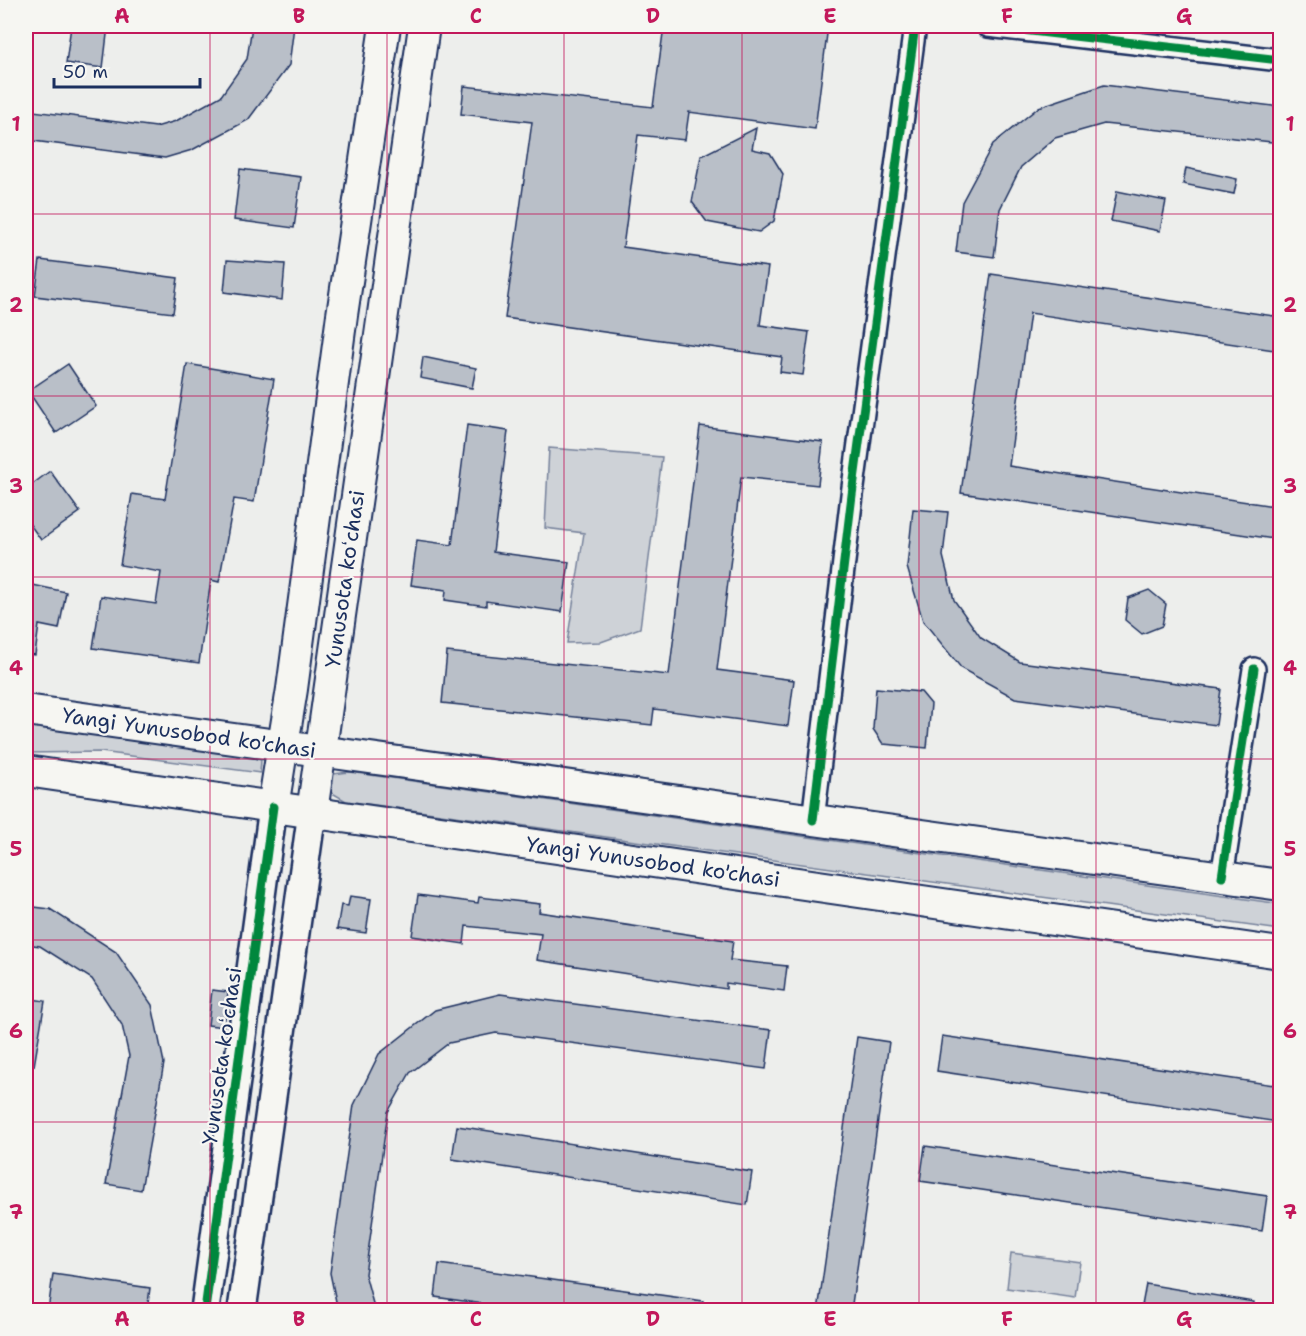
<svg xmlns="http://www.w3.org/2000/svg" width="1306" height="1336" font-family="'Shantell Sans',sans-serif">
<style>
.green{fill:#ced2d7;stroke:#74809a;stroke-width:1.5}
.building{fill:#b9bfc8;stroke:#1b2f5e;stroke-width:1.5}
.lines{fill:none;stroke-linecap:round;stroke-linejoin:round}
.minor-casing{stroke:#1b2f5e;stroke-width:26}
.tertiary-casing{stroke:#1b2f5e;stroke-width:32}
.secondary-casing{stroke:#1b2f5e;stroke-width:34}
.minor{stroke:#f6f6f2;stroke-width:21}
.tertiary{stroke:#f6f6f2;stroke-width:27}
.secondary{stroke:#f6f6f2;stroke-width:30}
.cycleway-casing{stroke:#f6f6f2;stroke-width:13}
.cycleway{stroke:#00873e;stroke-width:9}
.grid{fill:none;stroke:#c2185b;stroke-width:1.5;stroke-opacity:0.55}
.labels{text-anchor:middle;dominant-baseline:central;stroke-width:4.5;stroke-linejoin:round;paint-order:stroke}
.street-label{font-size:21px;fill:#1b2f5e;stroke:#f6f6f2}
.neatline{fill:none;stroke:#c2185b;stroke-width:2}
.grid-label{font-size:20px;text-anchor:middle;font-weight:bold;fill:#c2185b}
</style>
<rect width="100%" height="100%" fill="#edeeec"/>
<filter id="ink" filterUnits="userSpaceOnUse"><feTurbulence type="fractalNoise" baseFrequency=".0167" numOctaves="2"/><feDisplacementMap in="SourceGraphic" scale="12" xChannelSelector="R" yChannelSelector="G"/><feConvolveMatrix kernelMatrix="1 2 1 2 8 2 1 2 1" color-interpolation-filters="sRGB"/></filter>
<g filter="url(#ink)">
<g class="green">
<path d="M549,448L662,457L640,628L601,642L567,643L584,533L545,528Z"/>
<path d="M27,726L247,756L261,760L260,773L101,752L26,753Z"/>
<path d="M349,772L1280,904V930L346,801L322,787L323,778L333,774Z"/>
<path d="M1011,1253L1080,1262L1075,1298L1007,1288Z"/>
</g>
<g class="building">
<path d="M71,26H108L103,68L66,63Z"/>
<path d="M252,26H294L289,65L248,120L192,150L165,158L26,140V110L156,127L176,121L221,96L247,59Z"/>
<path d="M664,26H828L815,129L689,112L685,140L638,135L623,247L768,267L760,325L809,332L803,375L780,372L782,357L505,318L532,122L461,114L464,86L653,107Z"/>
<path d="M1104,85L1281,107V143L1104,124L1055,138L1021,167L1000,209L994,257L956,252L962,202L993,144L1039,107Z"/>
<path d="M756,128L752,149L770,153L783,174L774,221L759,232L707,222L692,202L701,156Z"/>
<path d="M1186,168L1237,179L1234,194L1183,184Z"/>
<path d="M240,169L301,177L294,228L234,220Z"/>
<path d="M1117,191L1166,201L1160,231L1111,221Z"/>
<path d="M40,260L178,278L173,313L35,296Z"/>
<path d="M227,260L285,264L282,300L224,292Z"/>
<path d="M991,274L1281,317V351L1030,313L1009,466L1281,507V540L961,493Z"/>
<path d="M423,357L476,368L472,388L420,378Z"/>
<path d="M68,364L96,406L56,433L28,391Z"/>
<path d="M187,364L274,379L254,502L234,499L219,582L211,580L199,663L93,648L101,596L156,604L161,572L120,565L132,494L165,499Z"/>
<path d="M467,425L508,431L493,552L569,562L562,612L486,601V606L445,600L446,590L411,585L417,540L452,545Z"/>
<path d="M700,426L823,442L818,485L741,477L717,670L794,680L788,726L654,709L652,725L442,703L447,652L669,675Z"/>
<path d="M50,471L80,512L41,540L26,519V489Z"/>
<path d="M913,509L948,512L943,556L954,600L981,638L1020,662L1221,689L1216,725L1015,698L962,669L923,621L907,567Z"/>
<path d="M28,584L66,592L59,629L39,625L35,655L26,654V600Z"/>
<path d="M1149,590L1166,604L1162,626L1142,634L1125,620L1128,598Z"/>
<path d="M876,688L921,692L931,704L927,748L883,744L873,729Z"/>
<path d="M418,895L478,903L479,897L540,904L539,912L733,941L730,960L787,966L784,991L726,983V989L537,960L541,934L466,926L464,944L412,936Z"/>
<path d="M350,896L371,899L366,933L337,929L341,905L348,906Z"/>
<path d="M26,906L50,909L116,952L152,1005L164,1063L141,1190L106,1184L129,1056L122,1025L92,979L40,946L26,944Z"/>
<path d="M212,990L228,992L224,1027L208,1025Z"/>
<path d="M500,994L771,1030L766,1069L496,1033L449,1043L410,1073L388,1112L365,1274L375,1311H338L330,1273L354,1105L379,1054L435,1010Z"/>
<path d="M26,998L45,1001L34,1066H26Z"/>
<path d="M942,1036L1281,1086L1278,1122L937,1071Z"/>
<path d="M857,1037L889,1042L851,1311H818Z"/>
<path d="M457,1126L752,1172L747,1205L452,1159Z"/>
<path d="M925,1146L1267,1196L1262,1231L920,1181Z"/>
<path d="M439,1264L703,1301V1311H532L435,1297Z"/>
<path d="M53,1274L150,1288L147,1311H48Z"/>
<path d="M1146,1284L1254,1302L1253,1311H1141Z"/>
</g>
<g class="lines">
<defs>
<g id="minor">
<path d="M988,26L1280,60"/>
<path d="M813,820L852,495L915,26"/>
<path d="M1222,877L1254,669"/>
</g>
<g id="tertiary">
<path d="M205,1310L273,807"/>
<path d="M242,1310L312,812"/>
</g>
<g id="secondary">
<path d="M26,710L1280,885"/>
<path d="M26,771L1280,953"/>
<path d="M273,807L292,689L342,315L385,26"/>
<path d="M312,812L424,26"/>
</g>
</defs>
<use href="#minor" class="minor-casing"/>
<use href="#tertiary" class="tertiary-casing"/>
<use href="#secondary" class="secondary-casing"/>
<use href="#minor" class="minor"/>
<use href="#tertiary" class="tertiary"/>
<use href="#secondary" class="secondary"/>
<defs>
<g id="cycleway">
<path d="M988,26L1280,60"/>
<path d="M813,820L852,495L915,26"/>
<path d="M1222,877L1254,669"/>
<path d="M205,1310L273,807"/>
</g>
</defs>
<use href="#cycleway" class="cycleway-casing"/>
<use href="#cycleway" class="cycleway"/>
</g>
</g>
<path class="grid" d="M210,26V1310M387,26V1310M564,26V1310M742,26V1310M919,26V1310M1096,26V1310M26,214H1280M26,396H1280M26,577H1280M26,759H1280M26,940H1280M26,1122H1280"/>
<g class="labels">
<g class="street-label">
<text transform="translate(345 579) rotate(-82)">Yunusota koʻchasi</text>
<text transform="translate(189 733) rotate(8)">Yangi Yunusobod ko'chasi</text>
<text transform="translate(653 862) rotate(8)">Yangi Yunusobod ko'chasi</text>
<text transform="translate(222 1056) rotate(-82)">Yunusota koʻchasi</text>
</g>
</g>
<rect width="1306" height="1336" fill="none" stroke="#f6f6f2" stroke-width="66"/>
<path d="M54 78v9h146v-9" fill="none" stroke="#1b2f5e" stroke-width="3"/>
<text x="63" y="78" font-size="18" fill="#1b2f5e" stroke="#f6f6f2" stroke-width="4.5" paint-order="stroke">50 m</text>
<rect x="33" y="33" width="1240" height="1270" class="neatline"/>
<g class="grid-label">
<text x="122" y="23">A</text>
<text x="299" y="23">B</text>
<text x="476" y="23">C</text>
<text x="653" y="23">D</text>
<text x="830" y="23">E</text>
<text x="1007" y="23">F</text>
<text x="1184" y="23">G</text>
<text x="16" y="131">1</text>
<text x="1290" y="131">1</text>
<text x="16" y="312">2</text>
<text x="1290" y="312">2</text>
<text x="16" y="493">3</text>
<text x="1290" y="493">3</text>
<text x="16" y="675">4</text>
<text x="1290" y="675">4</text>
<text x="16" y="856">5</text>
<text x="1290" y="856">5</text>
<text x="16" y="1038">6</text>
<text x="1290" y="1038">6</text>
<text x="16" y="1219">7</text>
<text x="1290" y="1219">7</text>
<text x="122" y="1326">A</text>
<text x="299" y="1326">B</text>
<text x="476" y="1326">C</text>
<text x="653" y="1326">D</text>
<text x="830" y="1326">E</text>
<text x="1007" y="1326">F</text>
<text x="1184" y="1326">G</text>
</g>
</svg>
